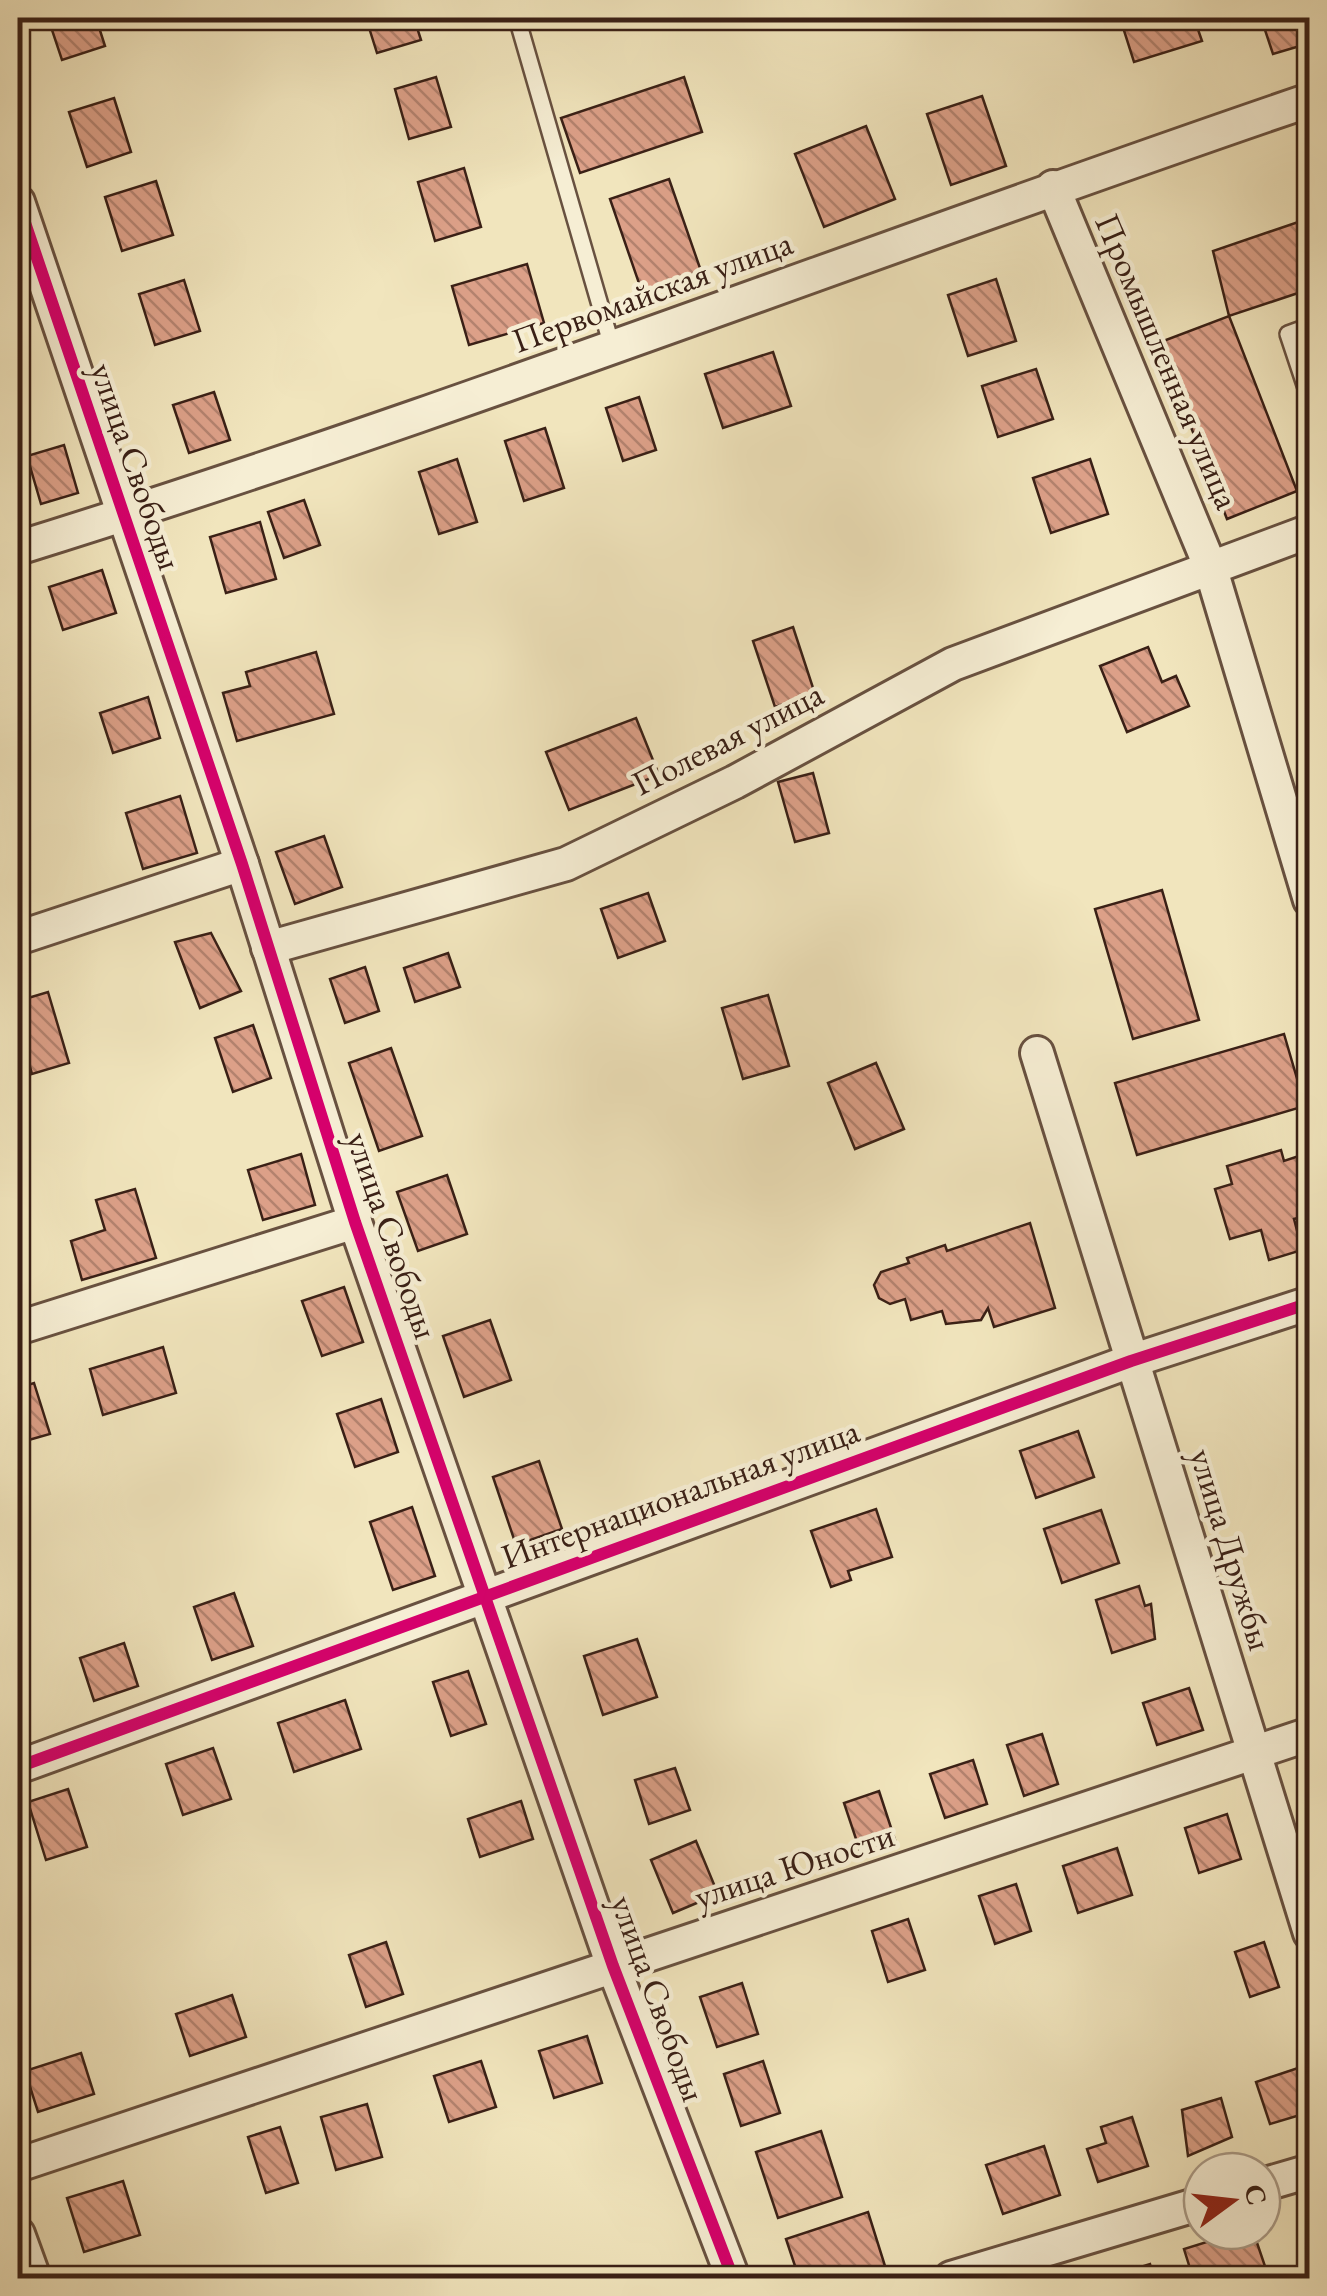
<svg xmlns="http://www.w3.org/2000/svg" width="1327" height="2296" font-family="'EB Garamond',serif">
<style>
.building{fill:url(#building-back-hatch);stroke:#3a2016;stroke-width:2.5}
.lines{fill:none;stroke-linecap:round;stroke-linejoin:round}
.service-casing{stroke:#685140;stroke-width:20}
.minor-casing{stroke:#685140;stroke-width:38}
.service{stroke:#f6eed4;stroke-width:15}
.minor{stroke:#f6eed4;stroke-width:32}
.cycleway-casing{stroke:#f6eed4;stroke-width:19}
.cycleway{stroke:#d6006c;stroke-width:12}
.labels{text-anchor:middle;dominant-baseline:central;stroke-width:9;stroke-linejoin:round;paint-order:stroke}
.street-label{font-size:35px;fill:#3a2016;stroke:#f6eed4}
</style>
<defs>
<pattern id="building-back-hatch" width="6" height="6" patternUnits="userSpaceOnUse" patternTransform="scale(2.5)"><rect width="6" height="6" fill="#dca088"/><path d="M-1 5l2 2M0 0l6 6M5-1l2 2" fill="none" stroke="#b3826e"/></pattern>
</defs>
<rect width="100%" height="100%" fill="#f1e5bd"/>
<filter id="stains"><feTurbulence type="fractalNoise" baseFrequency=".002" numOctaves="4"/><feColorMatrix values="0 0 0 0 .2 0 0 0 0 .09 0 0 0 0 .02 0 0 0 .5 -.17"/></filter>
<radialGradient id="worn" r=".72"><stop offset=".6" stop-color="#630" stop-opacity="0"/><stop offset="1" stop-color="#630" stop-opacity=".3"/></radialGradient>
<g class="building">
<path d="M48,18H96L105,46L62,60Z"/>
<path d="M366,18H414L421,40L377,53Z"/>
<path d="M564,18H598L567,28Z"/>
<path d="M1120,18H1194L1202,41L1134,62Z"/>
<path d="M1261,18H1310V43L1273,54Z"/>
<path d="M436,77L451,127L409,139L395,89Z"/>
<path d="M684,77L702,132L580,173L561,118Z"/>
<path d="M982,96L1006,166L951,185L927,114Z"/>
<path d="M114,98L131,152L87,167L69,112Z"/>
<path d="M866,126L895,199L824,227L795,154Z"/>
<path d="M464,168L481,227L435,241L418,182Z"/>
<path d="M669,179L701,271L642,292L610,199Z"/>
<path d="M156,181L173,235L122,251L105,197Z"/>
<path d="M1310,218V289L1229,316L1213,251Z"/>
<path d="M527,264L544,323L469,345L452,286Z"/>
<path d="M996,279L1016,341L968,356L948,295Z"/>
<path d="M184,280L200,331L155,345L139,294Z"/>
<path d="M1229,316L1297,491L1227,519L1158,343Z"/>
<path d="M773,352L791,406L723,428L705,374Z"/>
<path d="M1036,369L1053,419L998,437L982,386Z"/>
<path d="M214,392L230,440L189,453L173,405Z"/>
<path d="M639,397L656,450L623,461L606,408Z"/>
<path d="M545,428L564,488L524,501L505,441Z"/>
<path d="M64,445L78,493L41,504L27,456Z"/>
<path d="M457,459L477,522L439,534L419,472Z"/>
<path d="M1090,459L1108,514L1051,533L1033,478Z"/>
<path d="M304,500L320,545L284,558L268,512Z"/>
<path d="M260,522L276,579L226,593L210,537Z"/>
<path d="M102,570L116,613L63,630L49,587Z"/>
<path d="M793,627L815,694L775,707L753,641Z"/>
<path d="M1148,647L1162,682L1176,676L1189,706L1127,732L1100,666Z"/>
<path d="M316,652L334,714L237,741L223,693L250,686L246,672Z"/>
<path d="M148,697L160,738L113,753L100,713Z"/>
<path d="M636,718L659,775L569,810L546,752Z"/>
<path d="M813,773L829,833L795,842L778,782Z"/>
<path d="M180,796L197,853L143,869L126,813Z"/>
<path d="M324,836L342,887L295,904L276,852Z"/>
<path d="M1162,890L1199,1020L1133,1039L1095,909Z"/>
<path d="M648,893L665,941L618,958L601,909Z"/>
<path d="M211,933L241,991L200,1008L175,942Z"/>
<path d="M448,953L460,987L415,1002L404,968Z"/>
<path d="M365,967L379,1011L345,1023L330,979Z"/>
<path d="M48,992L69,1063L32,1074L18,1024V1001Z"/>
<path d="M768,995L789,1066L743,1079L722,1008Z"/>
<path d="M253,1025L271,1078L233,1092L215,1038Z"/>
<path d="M1284,1034L1305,1106L1137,1155L1115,1083Z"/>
<path d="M391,1048L422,1136L379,1151L349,1063Z"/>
<path d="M876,1063L904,1129L855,1149L828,1083Z"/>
<path d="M1281,1150L1284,1161L1305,1154L1310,1215L1294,1219L1302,1250L1269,1260L1261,1230L1230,1239L1215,1189L1232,1184L1227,1166Z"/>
<path d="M301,1154L315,1205L263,1220L248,1170Z"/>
<path d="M447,1175L467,1234L418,1251L397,1192Z"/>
<path d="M135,1189L156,1258L82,1280L71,1241L105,1230L96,1200Z"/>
<path d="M1030,1223L1055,1308L994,1327L988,1308L981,1320L946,1324L942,1311L911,1320L905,1299L890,1304L879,1298L874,1285L881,1272L909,1263L907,1258L945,1245L947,1251Z"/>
<path d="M344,1287L363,1342L322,1356L302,1301Z"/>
<path d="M490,1320L511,1380L464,1397L443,1336Z"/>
<path d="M163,1347L176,1393L103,1415L90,1369Z"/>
<path d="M34,1383L50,1434L18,1443V1388Z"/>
<path d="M381,1399L398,1452L355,1467L337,1414Z"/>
<path d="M1078,1431L1094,1477L1036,1498L1020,1451Z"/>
<path d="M539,1461L562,1529L516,1545L493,1477Z"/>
<path d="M412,1507L435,1576L393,1590L370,1522Z"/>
<path d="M876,1509L892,1557L848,1571L851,1580L831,1587L811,1531Z"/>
<path d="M1101,1510L1119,1563L1062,1583L1044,1529Z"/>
<path d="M1139,1586L1145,1606L1151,1604L1155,1639L1112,1653L1096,1600Z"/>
<path d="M234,1593L253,1646L212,1660L194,1607Z"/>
<path d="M637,1639L657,1697L603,1715L584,1656Z"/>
<path d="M124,1643L138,1686L94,1701L80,1658Z"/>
<path d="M468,1671L486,1724L451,1736L433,1682Z"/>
<path d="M1189,1688L1203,1730L1157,1745L1143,1703Z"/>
<path d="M345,1700L361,1749L294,1772L278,1723Z"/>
<path d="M1042,1734L1058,1784L1024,1796L1007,1745Z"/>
<path d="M213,1748L231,1799L183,1815L166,1764Z"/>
<path d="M973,1760L987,1804L945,1818L930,1774Z"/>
<path d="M675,1768L690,1810L649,1824L635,1780Z"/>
<path d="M68,1789L87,1847L46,1860L28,1802Z"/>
<path d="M879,1791L896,1843L861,1854L844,1803Z"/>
<path d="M521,1801L533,1839L480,1857L468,1819Z"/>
<path d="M1227,1814L1241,1859L1199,1873L1185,1828Z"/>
<path d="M696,1841L718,1894L673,1913L651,1860Z"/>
<path d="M1117,1848L1132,1895L1078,1913L1063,1866Z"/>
<path d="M1016,1884L1031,1931L995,1944L979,1896Z"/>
<path d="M908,1919L925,1970L888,1982L872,1931Z"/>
<path d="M386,1942L403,1994L366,2007L349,1955Z"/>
<path d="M1264,1942L1279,1987L1250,1997L1235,1952Z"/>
<path d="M742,1983L758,2034L717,2047L700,1997Z"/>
<path d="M232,1995L246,2037L190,2056L176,2014Z"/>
<path d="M587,2036L602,2083L554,2098L539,2051Z"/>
<path d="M81,2053L94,2094L38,2112L25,2071Z"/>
<path d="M481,2061L496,2107L449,2122L434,2076Z"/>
<path d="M763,2061L780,2113L741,2126L724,2074Z"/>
<path d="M1310,2064V2112L1270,2124L1256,2082Z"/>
<path d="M1221,2098L1232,2137L1188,2156L1182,2110Z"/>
<path d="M367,2104L382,2157L336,2170L321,2117Z"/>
<path d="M1132,2117L1148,2166L1098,2182L1087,2149L1106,2143L1101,2127Z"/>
<path d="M280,2127L298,2183L266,2193L248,2137Z"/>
<path d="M821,2131L842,2197L778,2218L756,2152Z"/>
<path d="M1044,2146L1060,2195L1003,2214L986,2165Z"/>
<path d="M123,2181L140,2235L84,2252L67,2198Z"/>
<path d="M1310,2209V2243L1299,2212Z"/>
<path d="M868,2212L885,2266L848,2278H799L786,2239Z"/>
<path d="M1242,2231H1253L1269,2278H1193L1184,2249Z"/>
<path d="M1150,2264L1154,2278H1105Z"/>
</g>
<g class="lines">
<defs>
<g id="service">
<path d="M517,18L613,350"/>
<path d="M1310,326L1288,334L1310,400"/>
</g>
<g id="minor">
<path d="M1053,187L1210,566L1310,900"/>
<path d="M18,202L242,864L355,1222L613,1966L733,2278"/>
<path d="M18,548C453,413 878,247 1310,100"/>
<path d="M18,938L242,864"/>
<path d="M268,948L566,864L735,782L953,664L1310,531"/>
<path d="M1037,1053L1310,1933"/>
<path d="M18,1328L355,1222"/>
<path d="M18,1767L1131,1361L1310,1303"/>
<path d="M18,2165L1310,1734"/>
<path d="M1262,2185L1310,2171"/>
<path d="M18,2234L34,2278"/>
<path d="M951,2278L1202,2203"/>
</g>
</defs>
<use href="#service" class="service-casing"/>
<use href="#minor" class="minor-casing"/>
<use href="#service" class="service"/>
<use href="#minor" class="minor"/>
<defs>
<g id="cycleway">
<path d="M18,202L242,864L355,1222L613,1966L733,2278"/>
<path d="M18,1767L1131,1361L1310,1303"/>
</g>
</defs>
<use href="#cycleway" class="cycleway-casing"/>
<use href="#cycleway" class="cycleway"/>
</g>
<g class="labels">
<g class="street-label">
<text transform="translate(652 291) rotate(-20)">Первомайская улица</text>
<text transform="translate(1168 361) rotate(67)">Промышленная улица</text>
<text transform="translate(137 466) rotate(71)">улица Свободы</text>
<text transform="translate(727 738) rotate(-27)">Полевая улица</text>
<text transform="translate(393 1235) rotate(71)">улица Свободы</text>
<text transform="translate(680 1493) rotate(-20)">Интернациональная улица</text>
<text transform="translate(1232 1549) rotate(73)">улица Дружбы</text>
<text transform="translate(794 1865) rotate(-18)">улица Юности</text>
<text transform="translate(659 1998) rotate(70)">улица Свободы</text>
</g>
</g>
<rect width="1327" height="2296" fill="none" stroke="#f1e5bd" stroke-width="60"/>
<rect x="20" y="20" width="1287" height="2256" fill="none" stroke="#3a2016" stroke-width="5"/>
<rect x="30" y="30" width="1267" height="2236" fill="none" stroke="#3a2016" stroke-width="2.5"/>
<g transform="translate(1232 2201) rotate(75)"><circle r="48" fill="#f6eed4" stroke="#ab9c88" stroke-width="2.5"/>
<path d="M0-8L18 38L0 25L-18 38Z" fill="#8f2418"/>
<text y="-15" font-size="28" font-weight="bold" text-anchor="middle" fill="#3a2016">С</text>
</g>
<rect width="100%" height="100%" filter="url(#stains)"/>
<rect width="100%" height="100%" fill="url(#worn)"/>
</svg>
